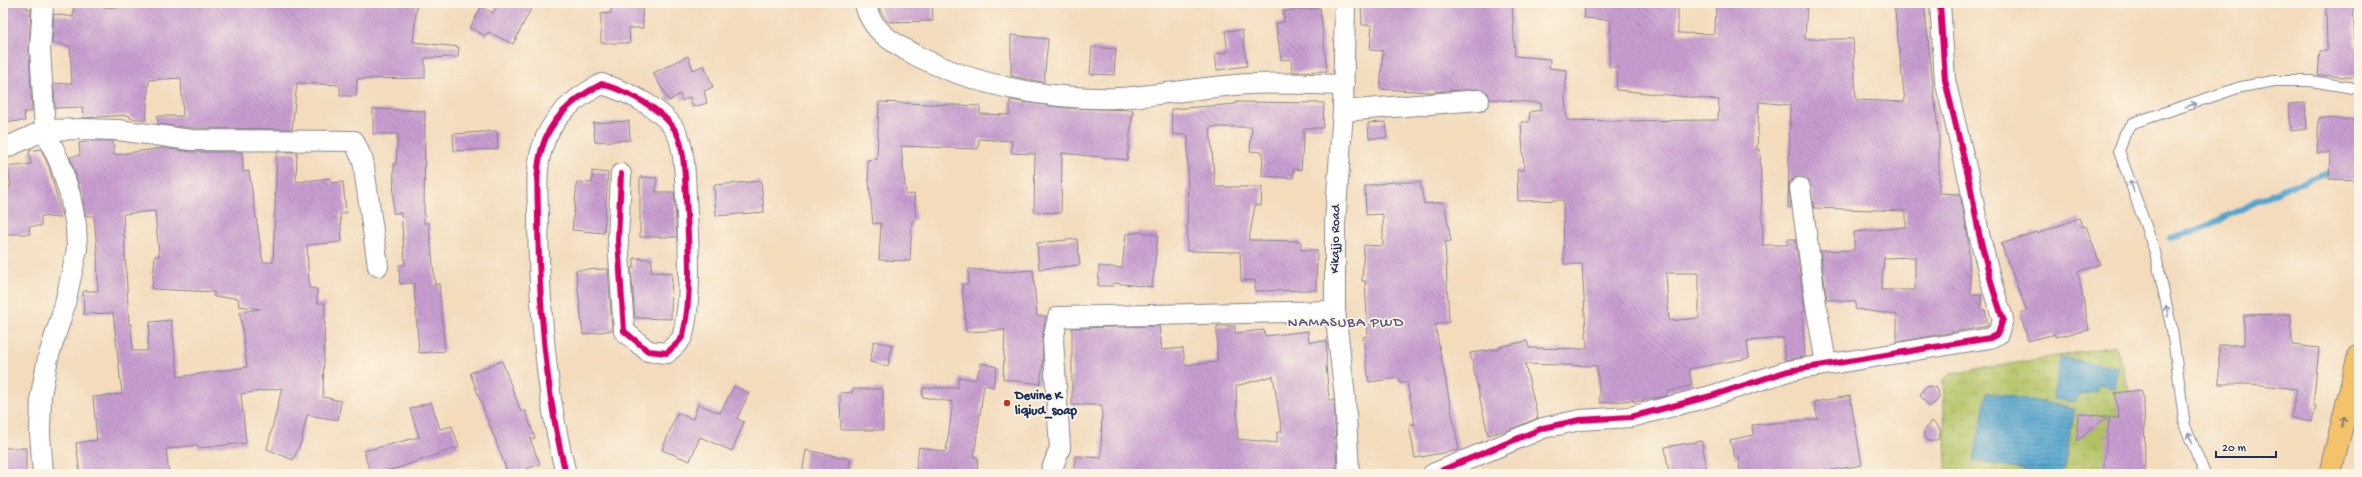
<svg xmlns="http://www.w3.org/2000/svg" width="2362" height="477" font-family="'Gochi Hand',sans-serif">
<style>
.park{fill:url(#park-crowns);stroke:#667861}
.water{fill:url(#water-rules);stroke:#376a96}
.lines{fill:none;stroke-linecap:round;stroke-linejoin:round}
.stream{stroke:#53a4ce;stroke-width:6}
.building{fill:url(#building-back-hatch);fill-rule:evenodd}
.service-casing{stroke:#87858d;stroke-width:12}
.minor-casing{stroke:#87858d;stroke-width:22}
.primary-casing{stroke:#87858d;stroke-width:24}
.service{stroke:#fff;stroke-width:10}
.minor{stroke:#fff;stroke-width:20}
.primary{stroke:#f3c26a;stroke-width:22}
.cycleway-casing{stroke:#fcf5e5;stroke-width:8}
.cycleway{stroke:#d6006c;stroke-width:6}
.oneway{stroke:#8d97ae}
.oneway2{stroke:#7c7163}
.poi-dot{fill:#c8321e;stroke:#fcf5e5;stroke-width:1.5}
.labels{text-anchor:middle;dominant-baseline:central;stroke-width:3.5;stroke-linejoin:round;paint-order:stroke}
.street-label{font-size:13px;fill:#1b2f5e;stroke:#fcf5e5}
.poi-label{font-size:13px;font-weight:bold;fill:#1b2f5e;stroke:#fcf5e5;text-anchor:start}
.quarter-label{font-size:15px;letter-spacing:1px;fill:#585686;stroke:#fcf5e5}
</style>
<defs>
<pattern id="park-crowns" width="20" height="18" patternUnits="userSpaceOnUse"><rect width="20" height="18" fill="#b2c264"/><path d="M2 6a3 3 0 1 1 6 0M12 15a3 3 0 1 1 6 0" fill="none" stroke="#909e56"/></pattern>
<pattern id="water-rules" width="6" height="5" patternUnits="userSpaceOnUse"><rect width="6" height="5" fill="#53a4ce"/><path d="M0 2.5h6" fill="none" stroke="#4486aa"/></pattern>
<pattern id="building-back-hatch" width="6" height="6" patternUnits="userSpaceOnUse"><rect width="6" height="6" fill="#c99fd1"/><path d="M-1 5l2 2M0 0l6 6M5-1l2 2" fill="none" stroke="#a282ad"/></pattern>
</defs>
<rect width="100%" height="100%" fill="#fcf5e5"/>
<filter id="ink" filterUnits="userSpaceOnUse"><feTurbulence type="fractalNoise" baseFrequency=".025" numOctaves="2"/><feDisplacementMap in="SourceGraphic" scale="8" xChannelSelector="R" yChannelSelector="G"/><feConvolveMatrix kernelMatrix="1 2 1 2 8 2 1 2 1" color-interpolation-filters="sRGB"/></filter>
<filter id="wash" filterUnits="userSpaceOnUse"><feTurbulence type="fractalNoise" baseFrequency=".012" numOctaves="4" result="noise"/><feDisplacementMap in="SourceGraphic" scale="16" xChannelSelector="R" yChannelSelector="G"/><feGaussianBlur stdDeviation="0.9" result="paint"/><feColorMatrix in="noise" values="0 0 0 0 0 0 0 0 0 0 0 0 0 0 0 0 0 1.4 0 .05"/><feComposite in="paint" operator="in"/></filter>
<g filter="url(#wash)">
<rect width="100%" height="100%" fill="#f3dbbc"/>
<path class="park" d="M2116,346L2132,396L2131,474H1967L1946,469L1943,380L1950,374Z"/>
<g class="water">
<path d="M2060,357L2119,368L2115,388L2098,385L2096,392L2081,394L2074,402L2053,399Z"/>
<path d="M1987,392L2075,408L2063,474H2044L1974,461Z"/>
</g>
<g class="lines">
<path class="stream" d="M2170,238L2200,229L2285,188L2329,172"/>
</g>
<g id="blocks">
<g class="building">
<path d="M8,3H27V9H31L29,50L32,112H24L25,121L3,122V9L8,10Z"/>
<path d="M118,3H417L413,42L459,47L458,57L425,58V78L357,79L356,96H340V85L297,83L292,129L192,128L158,124L157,116H183L181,78L149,80L146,120L130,118L129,115L83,118L82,107L55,108L54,84L72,83L70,46L52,43L54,14L73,17L74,5L119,8Z"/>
<path d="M498,3H534L513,44L488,32L486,36L470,28L481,7L493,13Z"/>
<path d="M932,3L933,21L888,22L880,11V4Z"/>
<path d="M1361,3H1512L1515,56L1550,59L1549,68L1567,70L1565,99L1567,120L1613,121L1718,120L1719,100L1616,90L1618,67H1609L1611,20L1584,18L1585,3H1678V33L1715,34L1716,3H1807L1805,39H1853L1856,100L1905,102L1894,3H1924L1939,138V193L1960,194L1968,238L1971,294H1981V310H1985L1988,326L1897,342V315L1855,309L1856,302L1827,299L1820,251L1854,250V232L1906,227V211L1814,208L1809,181L1799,177L1793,179L1789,184L1791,208L1788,207L1790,105L1759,102L1757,150H1760L1763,245H1787V239H1795L1805,312H1802L1805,357L1785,360L1783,338L1747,341L1749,358L1689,369L1692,385L1667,392V396L1634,402V400L1600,403L1597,366L1525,364L1538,418L1511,429L1488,435L1470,353L1499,349V347L1527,341L1529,348L1587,349L1582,264H1564L1563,200L1518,201L1517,170H1524L1521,122H1529L1530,112L1541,110V103L1490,99L1488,93L1478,89L1429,92L1380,89L1383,51L1370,50L1372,25H1362ZM1915,257V290H1881L1884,258ZM1666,273H1699V318L1669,321Z"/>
<path d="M2326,3H2353L2355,47H2359V78L2318,75L2320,51H2327Z"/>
<path d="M611,6H642L643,28H629L630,43H601V14L611,13Z"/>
<path d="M1320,8L1327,71L1292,72L1291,59L1281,60L1276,23L1284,22L1283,11Z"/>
<path d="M1242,30L1247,66L1217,70L1215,54L1228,52L1225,31Z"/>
<path d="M1011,35L1048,39L1044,82L1011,76Z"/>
<path d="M1092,47L1116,49L1114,75L1090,74Z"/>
<path d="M688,56L693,70L704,65L713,87L704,91L707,103L693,107L690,97L682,101L680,94L669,101L653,73Z"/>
<path d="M1010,100L1066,108L1133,110L1127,160L1062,153L1061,213L1034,212L1035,154L1011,153L1012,141L979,139L978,149L901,146L906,195L914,194L916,220L912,221L910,261L879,260L881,223L873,224L867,160L877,159L879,102L980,106V114L1010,115Z"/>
<path d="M1236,102L1324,103L1323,128H1304L1301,170L1294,169L1293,178L1262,176L1263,152L1250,151L1252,127H1210L1215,187H1262L1261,206L1255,205L1249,240L1301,241V250H1317L1316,290L1255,291V280L1241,281L1240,252L1187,251L1188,135L1173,134L1171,109L1236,104Z"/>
<path d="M2305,103L2307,129L2291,131L2289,104Z"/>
<path d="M373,109L425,111L424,223H429L435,285L439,284L445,351L419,353L414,283L400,284L399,265H405L401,213H393L394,164H396L398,134H373Z"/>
<path d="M2319,118L2359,120V180L2329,179L2330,153H2317Z"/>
<path d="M629,121L630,140L595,142L593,123Z"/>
<path d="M1386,122L1387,138H1369L1368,123Z"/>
<path d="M497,131L498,149L454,151L453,134Z"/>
<path d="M93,141H113L114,155L162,148L191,152H242L243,172L249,171L263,262H273L277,152H297L296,182L330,178L331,183L343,182L346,213L340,214L342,242L307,245L309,288L317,289V303H325L323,397L341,401L338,420L307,415L301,442L293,460L267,449L282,388L241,394L246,443L198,448L197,445L166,449L169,474H80L76,443L97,440L93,397L122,394L113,313L84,314L83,291H98L97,249L94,216H86L81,192L70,157L80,155L79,143ZM155,211L159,256H155L152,289L214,292V297L238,298L239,306L260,309L240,312L247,367L178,377L171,320L150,322L147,351H133L131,324L129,325L123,214Z"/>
<path d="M41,149L49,167L62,216L58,218L41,216V226H29L30,234H3V189H9L8,186H11L8,167L31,164L29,151Z"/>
<path d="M592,171L608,173L604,233L572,230L577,182L592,183Z"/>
<path d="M640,177L657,178L656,192H674L677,237H640Z"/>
<path d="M761,181L764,212L716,216L714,185Z"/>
<path d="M1392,182H1420L1424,204L1444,202L1451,241L1445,242L1449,322L1435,325L1459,450L1415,458L1409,425L1415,424L1407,382L1400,383L1399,378L1369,382L1363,337L1368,336L1365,281H1362L1364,245L1383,246V214L1366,215L1365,186Z"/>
<path d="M2079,218L2083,227L2086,226L2100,264L2078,272L2089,330L2055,337V334L2028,341L2020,313L2027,311L2001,244L2036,232L2037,234Z"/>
<path d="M1140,232L1158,235L1152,287L1113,283V286H1098L1099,266L1122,268L1126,234Z"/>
<path d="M1077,239L1080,265L1039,269L1037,243Z"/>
<path d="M634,258L652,259L651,272L672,273L671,319L635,318L631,268H634Z"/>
<path d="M608,269L612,330L583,335L576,270Z"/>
<path d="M969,269L1008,272L1033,270L1037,316H1046L1042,338L1043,363L1040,384L1003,379L1005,330L966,332L962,284H968Z"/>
<path d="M2291,314L2292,345L2319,348L2313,406H2316L2312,422L2291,418L2297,389L2252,384H2219V345H2244V315Z"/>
<path d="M1159,326L1162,350L1183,348L1185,365L1217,362V326H1235V333L1264,330L1265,336L1308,331L1309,342L1327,341L1326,364L1329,400H1334L1337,468H1334V474H1207V470L1171,468L1170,474H1074L1076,456L1101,458L1102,405H1072V328ZM1273,376L1282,432H1277V443L1238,439L1236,386Z"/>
<path d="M874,341L892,345L888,366L870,362Z"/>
<path d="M502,361L521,412L525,410L535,438L530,439L540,464L513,474H508L470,373Z"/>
<path d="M981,363L997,367L993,387L984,385L974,457L978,458L977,474H915L919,447L946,452L953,402L922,397L923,388H958L959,377L976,380Z"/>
<path d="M734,386L749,393L737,419L744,422L732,451L700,437L690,461L662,450L677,413L693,419L698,404L720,413Z"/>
<path d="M1930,386L1936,388L1939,397L1936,402L1929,407L1920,395L1924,388Z"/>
<path d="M853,389H883V430H841L840,393L853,392Z"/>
<path d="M2141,390L2144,399L2145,474H2103L2109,417L2119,418L2115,393Z"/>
<path d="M1850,396L1862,465L1816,473L1740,474L1739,457L1735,458L1730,440L1753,435L1752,425L1818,419L1814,402Z"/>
<path d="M431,402L440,429L452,426L459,447L398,468L370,474L364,451L419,437L410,409Z"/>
<path d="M2078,413L2107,417L2077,441Z"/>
<path d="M1931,421L1938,426L1941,432L1938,439L1932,442L1927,440L1923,433Z"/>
<path d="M1702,441L1707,474H1669L1665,447Z"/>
<rect x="4" y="448" width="22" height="26"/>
<path d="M806,450L851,459L848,474H802Z"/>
</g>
</g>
</g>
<g filter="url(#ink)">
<use href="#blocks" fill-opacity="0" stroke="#87858d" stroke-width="1"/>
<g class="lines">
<defs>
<path id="service" d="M2205,474L2185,426L2172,330L2155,252L2119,151L2125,133L2133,123L2241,87L2274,81H2311L2359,89"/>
<g id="minor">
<path d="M43,3L40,49L45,130L60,163L70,195L76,226L77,249L64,308L48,358L41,395L40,433L43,474"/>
<path d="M865,3C870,30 893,43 915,55C976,86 1050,100 1118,98C1157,96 1196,88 1235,85C1271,82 1308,84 1344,85"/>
<path d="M1345,3L1343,111L1335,223V311L1345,397L1349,474"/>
<path d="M1343,111L1479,100"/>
<path d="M3,149L45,130L83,129L118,130L191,140L354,141L363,161L378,266"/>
<path d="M1800,188L1816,305L1826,363"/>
<path d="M566,474C545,393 539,301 538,218C538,195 535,171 542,148C551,117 574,98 602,84C628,92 668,110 679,138C685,156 685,178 686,196C688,239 693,293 683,335C681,342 671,348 667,353L648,351L624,331L618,240L621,174"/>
<path d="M1050,474L1060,448L1053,340L1058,317L1335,311"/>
<path d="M1433,474L1543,428L1580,420L1631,417L1711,396L1788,371L1990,338L1998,334L2003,319L1993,289L1979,234L1970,184L1945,80L1940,3"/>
</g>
<path id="primary" d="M2330,474L2359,355"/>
</defs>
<use href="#service" class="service-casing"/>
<use href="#minor" class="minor-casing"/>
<use href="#primary" class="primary-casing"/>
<use href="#service" class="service"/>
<use href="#minor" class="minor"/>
<use href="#primary" class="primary"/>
<defs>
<g id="cycleway">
<path d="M566,474C545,393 539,301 538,218C538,195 535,171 542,148C551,117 574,98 602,84C628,92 668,110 679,138C685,156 685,178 686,196C688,239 693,293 683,335C681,342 671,348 667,353L648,351L624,331L618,240L621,174"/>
<path d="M1433,474L1543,428L1580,420L1631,417L1711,396L1788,371L1990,338L1998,334L2003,319L1993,289L1979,234L1970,184L1945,80L1940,3"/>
</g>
</defs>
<use href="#cycleway" class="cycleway-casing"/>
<use href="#cycleway" class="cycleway"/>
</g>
<defs><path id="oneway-shaft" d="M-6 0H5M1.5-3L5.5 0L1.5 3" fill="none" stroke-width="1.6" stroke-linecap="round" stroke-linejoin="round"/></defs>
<g class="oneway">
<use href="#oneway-shaft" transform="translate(2191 105) rotate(-19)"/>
<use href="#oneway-shaft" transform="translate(2132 186) rotate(-109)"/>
<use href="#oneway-shaft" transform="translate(2167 311) rotate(-103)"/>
<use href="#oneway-shaft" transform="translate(2190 438) rotate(-113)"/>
</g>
<use class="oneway2" href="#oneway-shaft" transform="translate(2343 422) rotate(-77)"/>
</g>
<circle class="poi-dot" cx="1007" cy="403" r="4"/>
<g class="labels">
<g class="street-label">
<text transform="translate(1336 239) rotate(-89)">Kikajjo Road</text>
</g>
<g class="poi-label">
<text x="1015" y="396">Devine K<tspan x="1015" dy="15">liqiud_soap</tspan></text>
</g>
<g class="quarter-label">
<text x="1346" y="323">NAMASUBA PWD</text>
</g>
</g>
<rect width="2362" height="477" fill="none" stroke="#fcf5e5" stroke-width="16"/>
<path d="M2216 451v6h60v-6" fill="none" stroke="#1b2f5e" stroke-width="2"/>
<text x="2222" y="451" font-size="12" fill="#1b2f5e" stroke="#fcf5e5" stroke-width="3" paint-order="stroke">20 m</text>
</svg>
